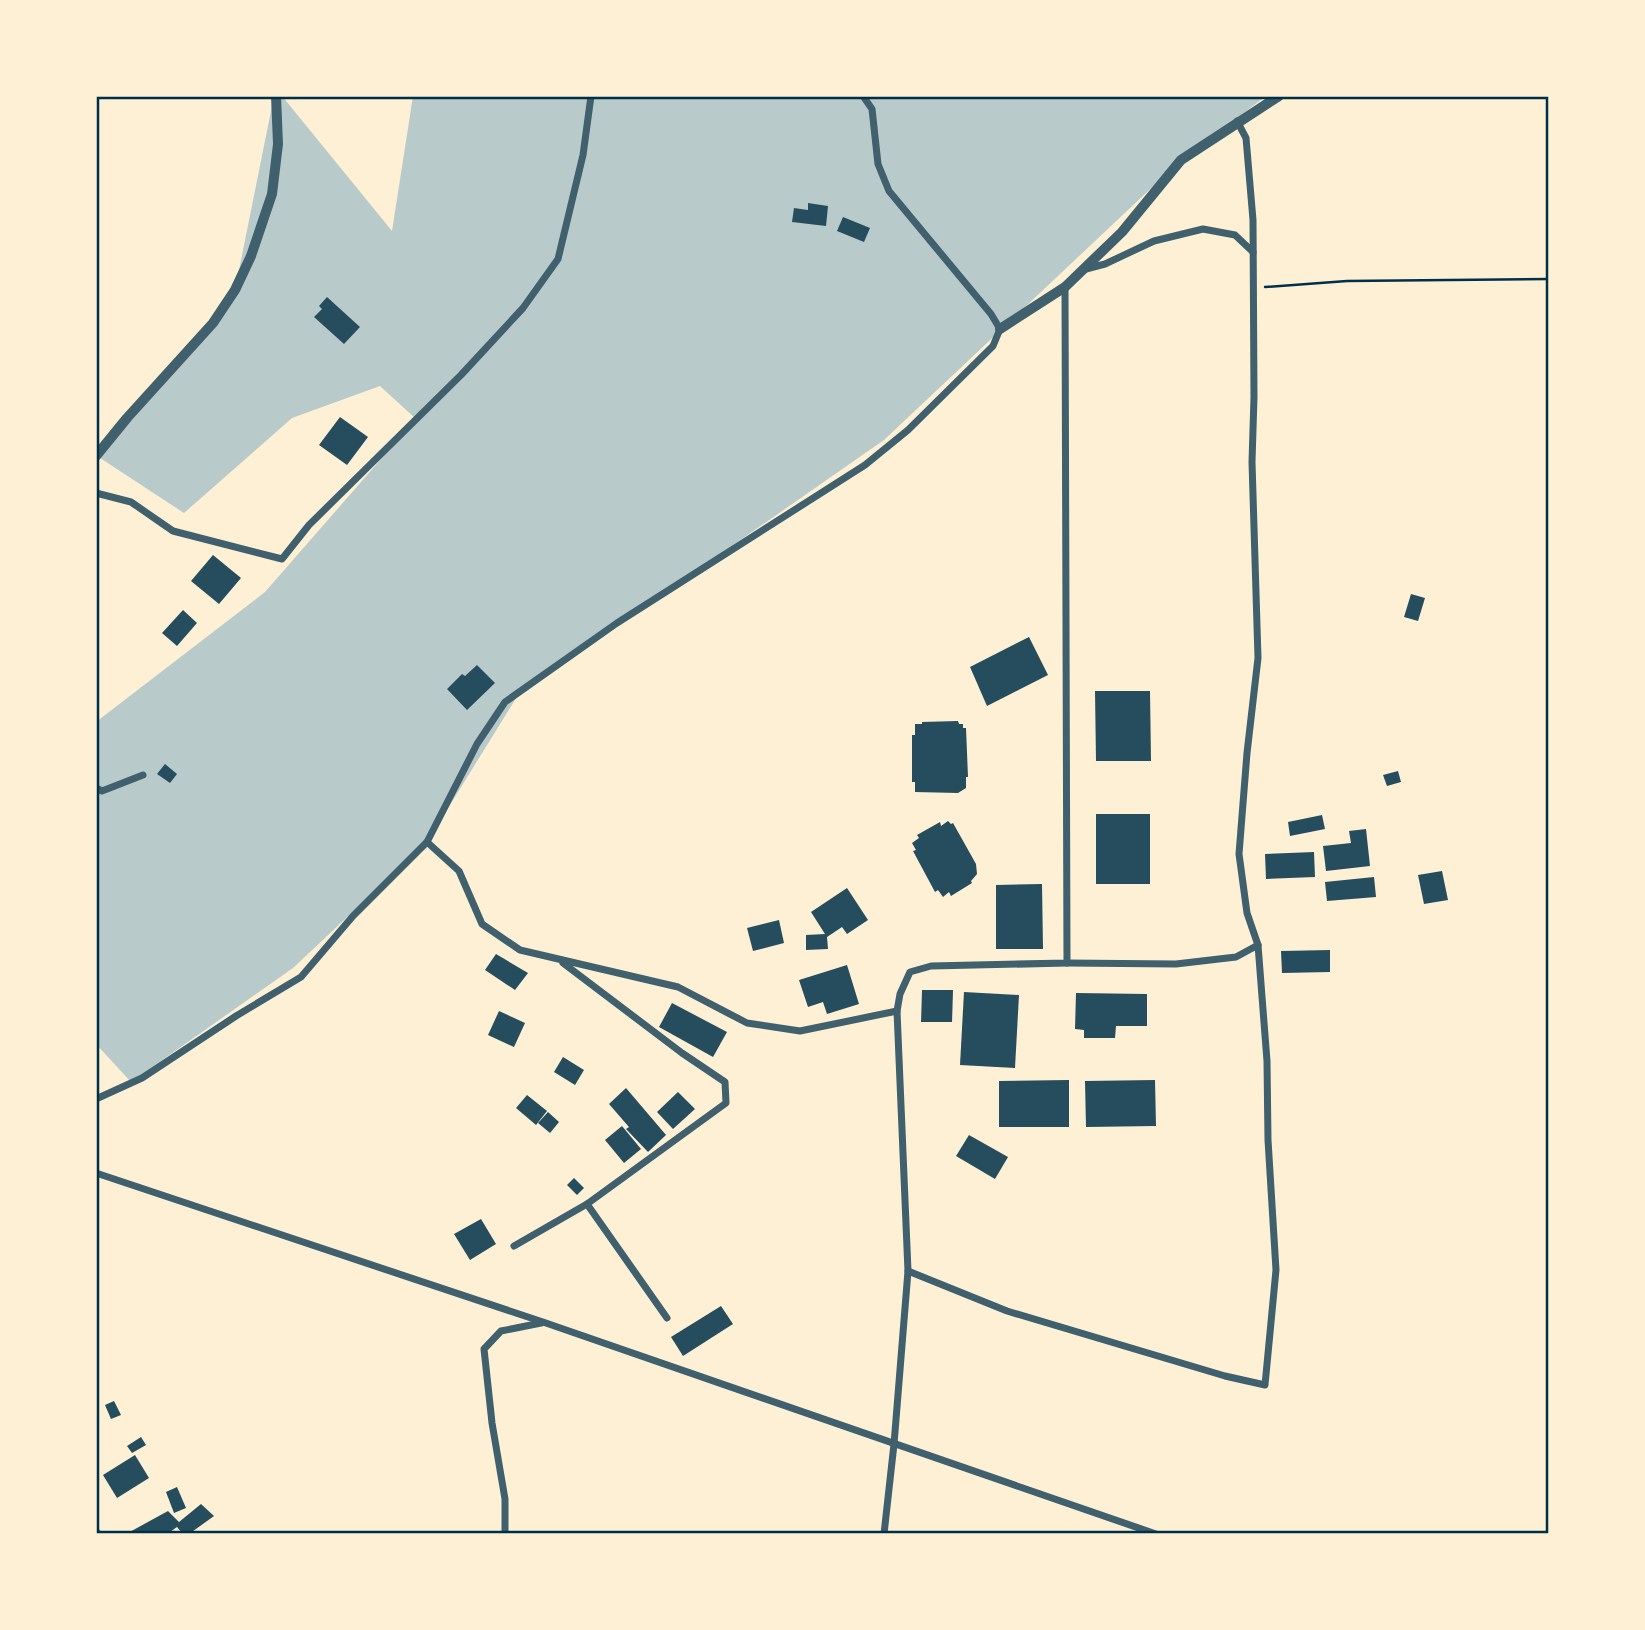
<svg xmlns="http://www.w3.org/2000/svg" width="1645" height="1630" font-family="'IBM Plex Sans',sans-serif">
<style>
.green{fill:#b9caca}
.building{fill:#264d5e}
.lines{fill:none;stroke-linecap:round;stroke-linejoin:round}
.path{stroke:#003049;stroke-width:2.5}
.minor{stroke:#3f606c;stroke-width:7}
.tertiary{stroke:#3f606c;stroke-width:10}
.neatline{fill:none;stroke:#003049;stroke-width:2.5}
</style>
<rect width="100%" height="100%" fill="#fdf0d5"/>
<path class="green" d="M274,96H282L392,231L413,96H1266L1181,160L884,440L518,695L427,842L293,968L131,1082L96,1044V722L265,592L416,419L380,386L292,418L184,513L97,456L235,290Z"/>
<g class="building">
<path d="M808,203L828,206L826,226L792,222L794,208L808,210Z"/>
<path d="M843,217L870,228L864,242L837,231Z"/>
<path d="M327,297L360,327L344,344L314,317L322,309L319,306Z"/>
<path d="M340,417L368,437L347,465L319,445Z"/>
<path d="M213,555L241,578L219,604L191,581Z"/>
<path d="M1411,594L1425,598L1418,621L1404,617Z"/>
<path d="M183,610L197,623L177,646L162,633Z"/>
<path d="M1029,637L1048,675L987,706L970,667Z"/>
<path d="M477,665L495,683L467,710L447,689L462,674L465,676Z"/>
<path d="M1095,691H1150L1151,761H1096Z"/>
<path d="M958,721L959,724H963V728H966L968,777H966V788L958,793L915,792V782H912V735H915V724H922V722Z"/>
<path d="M165,764L177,774L170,783L157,774Z"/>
<path d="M1398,771L1401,782L1387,786L1383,775Z"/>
<rect x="1096" y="814" width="54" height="70"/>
<path d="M1322,815L1325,829L1290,836L1288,822Z"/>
<path d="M948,821L951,824L953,823L976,864L977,874L971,881L972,883L951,896L949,892L943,897L938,890L935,892L913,851L916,850L912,843L919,838L917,835L940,822L941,826Z"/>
<path d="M1366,829L1370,866L1326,871L1323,846L1351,843L1349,831Z"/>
<path d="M1314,852L1315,877L1266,879L1265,854Z"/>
<path d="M1442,871L1448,900L1424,904L1418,875Z"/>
<path d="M1374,877L1376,897L1327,901L1325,882Z"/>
<path d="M1042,884L1043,949H996V885Z"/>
<path d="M847,888L868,920L847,934L842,927L827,937L828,949L806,950V935L825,934L811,912Z"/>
<path d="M779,920L784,943L753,951L747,928Z"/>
<path d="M1330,950V972L1282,973L1281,951Z"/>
<path d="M496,954L528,973L515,990L485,970Z"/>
<path d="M847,965L859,1004L827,1014L823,1002L808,1007L799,980Z"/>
<path d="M922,990H953L952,1022H921Z"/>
<path d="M964,992L1019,995L1015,1068L960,1065Z"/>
<path d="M1076,993L1147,994V1026H1116L1115,1038H1084V1030L1075,1029Z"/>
<path d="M672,1003L727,1032L713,1057L659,1027Z"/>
<path d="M499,1011L525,1023L514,1047L488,1035Z"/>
<path d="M563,1057L584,1070L575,1085L554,1072Z"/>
<path d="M1069,1080V1127H999V1081Z"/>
<path d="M1155,1080L1156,1126L1086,1127L1085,1081Z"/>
<path d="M626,1088L666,1135L648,1152L626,1129L629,1127L609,1104Z"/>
<path d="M678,1092L695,1109L673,1129L657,1112Z"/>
<path d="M527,1095L547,1111L536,1125L516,1108Z"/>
<path d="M548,1112L559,1122L550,1133L538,1123Z"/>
<path d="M622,1126L641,1149L624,1163L605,1140Z"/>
<path d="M969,1135L1008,1157L995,1179L956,1156Z"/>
<path d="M574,1178L584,1188L577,1195L567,1185Z"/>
<path d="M481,1219L496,1244L470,1260L454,1234Z"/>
<path d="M721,1306L733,1324L683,1356L671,1337Z"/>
<path d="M114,1401L121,1415L111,1419L105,1405Z"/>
<path d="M141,1437L146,1445L132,1453L127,1446Z"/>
<path d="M135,1455L149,1478L117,1498L103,1475Z"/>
<path d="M177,1487L186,1508L174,1513L166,1492Z"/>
<path d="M201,1504L214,1516L189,1534H183L177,1527L167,1534H126L168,1511L179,1522Z"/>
</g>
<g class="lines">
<path class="path" d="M1265,287L1347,281L1549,279"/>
<g class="minor">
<path d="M1086,269L1105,264L1154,241L1203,229L1235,235L1253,252"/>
<path d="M96,493L131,502L173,531L282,559L309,525L461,375L523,308L558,259L583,155L591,96"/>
<path d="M96,788L102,791L143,775"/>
<path d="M427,842L459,871L482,924L520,950L678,987L747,1023L800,1031L897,1011"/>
<path d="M563,963L682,1053L725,1082L726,1103L587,1204L667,1318"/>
<path d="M1067,963L1176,964L1236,957L1258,945"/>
<path d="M96,1099L142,1078L236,1016L301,977L353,916L427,842L477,744L505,702L617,623L865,465L908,430L993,346L1000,329L991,314L889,191L878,164L872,109L863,96"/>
<path d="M96,1173L543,1322L1156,1534"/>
<path d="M514,1246L587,1204"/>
<path d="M908,1271L1007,1311L1225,1376L1265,1385L1276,1270L1268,1140L1267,1061L1258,945L1247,913L1239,854L1247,753L1258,658L1252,462L1254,397L1253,220L1246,138L1237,121"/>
<path d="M96,1531L98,1534"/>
<path d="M505,1534V1499L492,1423L484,1349L501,1331L541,1323"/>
<path d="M884,1534L894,1444L908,1271L897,1011L900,994L910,972L931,966L1067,963L1065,287"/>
</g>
<g class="tertiary">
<path d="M1000,329L1065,287L1122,232L1181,160L1279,96"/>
<path d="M96,456L127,418L213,323L235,290L251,256L272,194L278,144L276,96"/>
</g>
</g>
<rect width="1645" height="1630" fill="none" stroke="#fdf0d5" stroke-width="196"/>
<rect x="98" y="98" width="1449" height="1434" class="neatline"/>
</svg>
